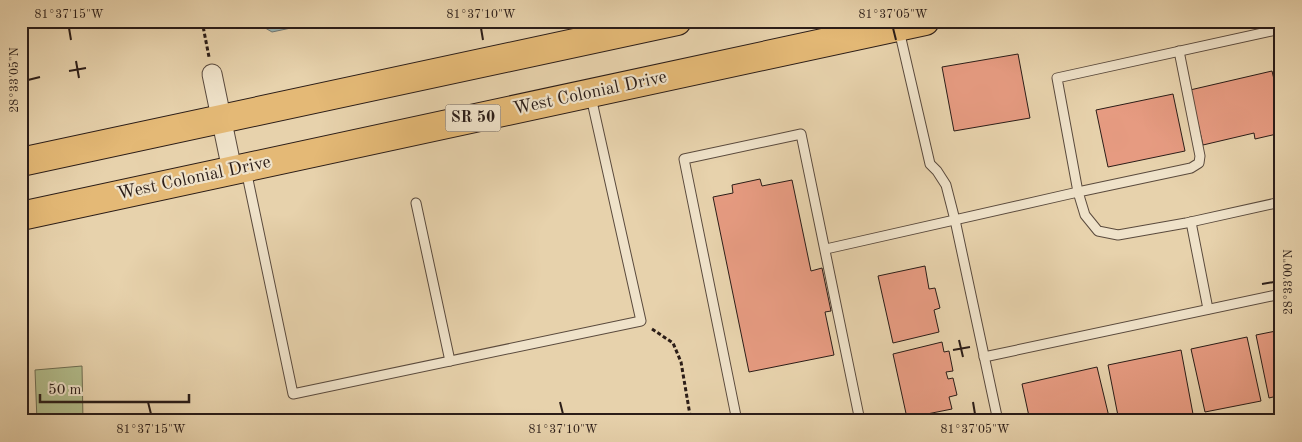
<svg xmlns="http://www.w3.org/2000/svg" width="1302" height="442" font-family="'Old Standard TT',serif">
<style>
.green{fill:#b2bd8c;stroke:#6e6d52}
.water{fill:#9ab5b4;stroke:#6e7876}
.building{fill:#e69b81;stroke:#2b1d18}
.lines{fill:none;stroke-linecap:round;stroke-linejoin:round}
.lane-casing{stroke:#5a4a3d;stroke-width:11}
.street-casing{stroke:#5a4a3d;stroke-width:21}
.highway-casing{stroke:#2b1d18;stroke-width:30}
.path{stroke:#2b1d18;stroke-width:3;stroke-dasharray:4 2.5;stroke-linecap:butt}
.lane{stroke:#efe2c9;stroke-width:9}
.street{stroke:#efe2c9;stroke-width:19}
.highway{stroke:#e4b976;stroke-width:28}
.ticks{fill:none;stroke:#2b1d18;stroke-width:2}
.labels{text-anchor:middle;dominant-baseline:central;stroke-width:4.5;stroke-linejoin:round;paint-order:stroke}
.shield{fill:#efe2c9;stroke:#66584d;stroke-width:1}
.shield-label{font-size:16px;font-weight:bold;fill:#2b1d18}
.street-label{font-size:18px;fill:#2b1d18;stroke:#efe2c9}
.neatline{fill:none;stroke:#2b1d18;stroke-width:2}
.ticks-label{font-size:12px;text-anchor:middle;fill:#2b1d18}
</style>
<rect width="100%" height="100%" fill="#e7d2ac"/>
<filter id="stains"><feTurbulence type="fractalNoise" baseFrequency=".004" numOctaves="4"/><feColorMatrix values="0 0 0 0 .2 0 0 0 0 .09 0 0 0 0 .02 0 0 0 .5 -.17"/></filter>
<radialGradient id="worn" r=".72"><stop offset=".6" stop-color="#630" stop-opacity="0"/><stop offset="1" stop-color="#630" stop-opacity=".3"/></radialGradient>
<path class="green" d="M82,366L83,421H37L35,370Z"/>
<path class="water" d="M258,21H324L272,32L260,25Z"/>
<g class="building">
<path d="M1018,54L1030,118L954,131L942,67Z"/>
<path d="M1272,71L1281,109V133L1255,139L1254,133L1203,145L1190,90Z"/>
<path d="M1173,94L1185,151L1108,167L1096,110Z"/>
<path d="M760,179L762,186L792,180L811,271L822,268L831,311L825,312L834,355L749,372L713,197L733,193L732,185Z"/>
<path d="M925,266L929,289L935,288L940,308L934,310L939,332L893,343L878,276Z"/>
<path d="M1281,330V395L1269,398L1256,335Z"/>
<path d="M1247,337L1261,401L1205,412L1191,349Z"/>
<path d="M942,342L944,352L949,351L953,371L946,372L948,379L953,378L957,395L949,397L952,409L907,418L893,354Z"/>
<path d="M1181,350L1193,414L1161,421H1119L1108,365Z"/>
<path d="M1097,367L1110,421H1030L1022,384Z"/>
</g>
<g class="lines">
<defs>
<g id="lane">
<path d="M899,30L930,164L937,171L946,185L955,220L998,421"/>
<path d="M1179,51L1200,156L1199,163L1191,168L1078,192L1085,215L1098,231L1118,235L1186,223L1281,202"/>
<path d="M246,170L293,394L641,321L591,97"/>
<path d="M416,203L450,361"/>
<path d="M1191,222L1208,309"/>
<path d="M826,249L1078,192L1057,78L1281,29"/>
<path d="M984,357L1281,294"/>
<path d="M737,421L684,159L801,134L860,421"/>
</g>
<path id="street" d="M212,74L232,170"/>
<g id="highway">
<path d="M21,162L677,21"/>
<path d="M21,216L925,21"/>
</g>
</defs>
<use href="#lane" class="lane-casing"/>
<use href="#street" class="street-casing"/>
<use href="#highway" class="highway-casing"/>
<g class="path">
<path d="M202,21L209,57"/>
<path d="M652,329L673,343L681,362L691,421"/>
</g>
<use href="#lane" class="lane"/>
<use href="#street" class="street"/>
<use href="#highway" class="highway"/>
</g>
<path class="ticks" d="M69,28L71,40M481,28L483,40M893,28L896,40M76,61L79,78M69,71L86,68M28,80L40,77M1262,284L1274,282M959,340L963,357M953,350L970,347M148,402L151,414M560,402L563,414M973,402L975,414"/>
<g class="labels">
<rect class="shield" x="445.5" y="104.5" width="55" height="27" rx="4"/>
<g class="shield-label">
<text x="473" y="118">SR 50</text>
</g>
<g class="street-label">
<text transform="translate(590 93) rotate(-12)">West Colonial Drive</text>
<text transform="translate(194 178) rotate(-12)">West Colonial Drive</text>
</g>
</g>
<rect width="1302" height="442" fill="none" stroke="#e7d2ac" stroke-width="55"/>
<path d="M40 394v8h149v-8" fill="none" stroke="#2b1d18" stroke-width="2.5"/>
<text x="48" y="394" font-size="15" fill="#2b1d18" stroke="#efe2c9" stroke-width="4" paint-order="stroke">50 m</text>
<rect x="28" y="28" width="1246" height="386" class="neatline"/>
<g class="ticks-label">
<text x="69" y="18">81°37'15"W</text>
<text x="481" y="18">81°37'10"W</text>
<text x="893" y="18">81°37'05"W</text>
<text transform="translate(14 80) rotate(-90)" y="4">28°33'05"N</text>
<text transform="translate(1288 282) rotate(-90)" y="4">28°33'00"N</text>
<text x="151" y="433">81°37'15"W</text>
<text x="563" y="433">81°37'10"W</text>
<text x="975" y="433">81°37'05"W</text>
</g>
<rect width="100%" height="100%" filter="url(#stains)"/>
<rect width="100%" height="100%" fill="url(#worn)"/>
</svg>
